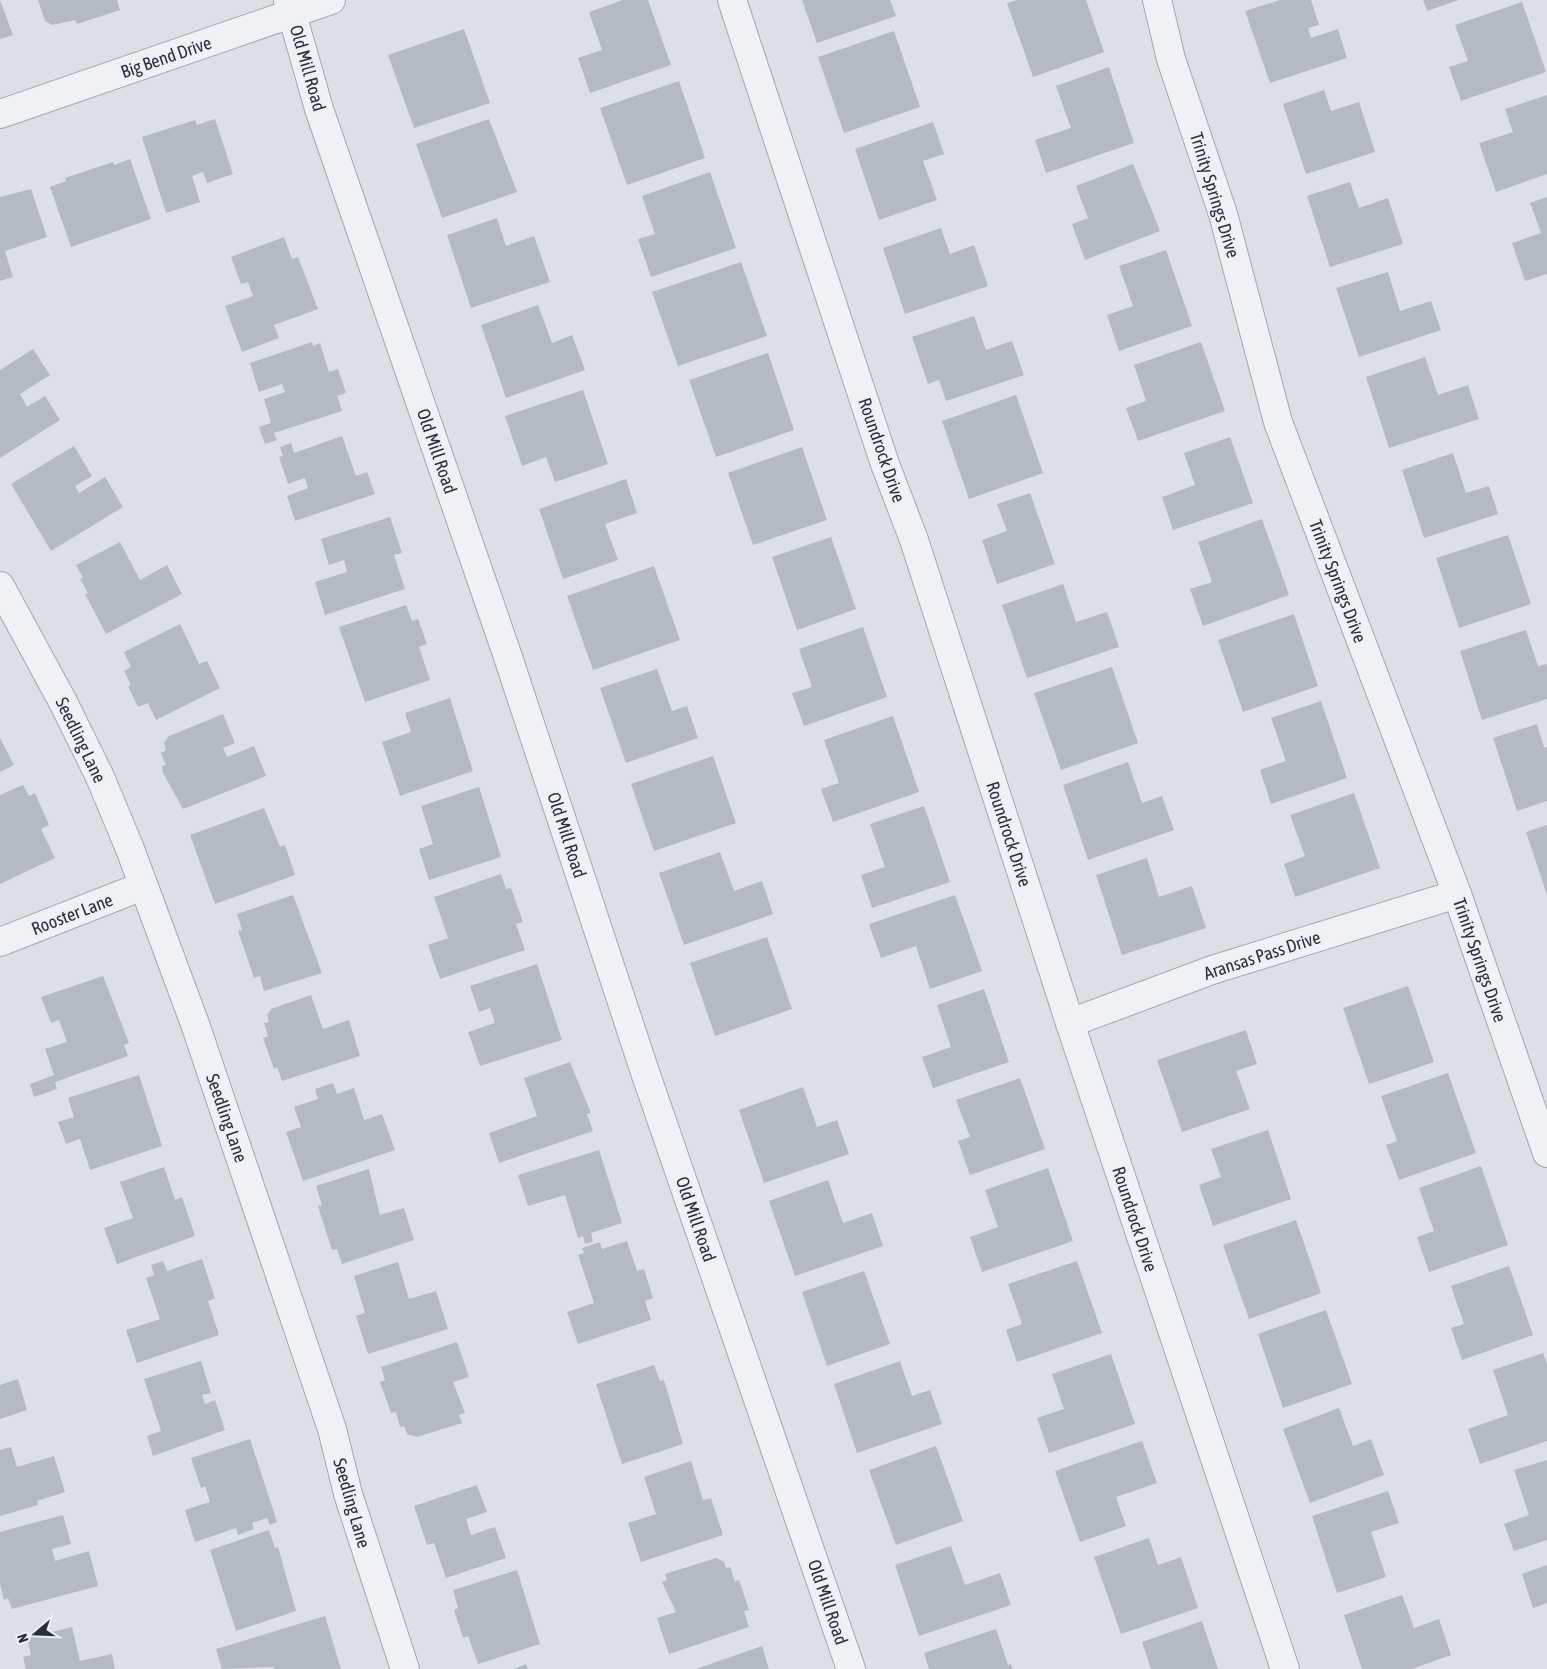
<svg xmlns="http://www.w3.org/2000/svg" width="1547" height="1669" font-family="'Asap Condensed',sans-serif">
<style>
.building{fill:#b4bac3}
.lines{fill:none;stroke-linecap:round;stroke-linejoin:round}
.minor-casing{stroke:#a2a7b0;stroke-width:30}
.minor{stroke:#eff1f5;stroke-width:28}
.labels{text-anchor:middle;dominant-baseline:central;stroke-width:4;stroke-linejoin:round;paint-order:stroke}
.street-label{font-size:18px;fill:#272f3c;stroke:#eceff4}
</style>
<rect width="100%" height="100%" fill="#dce0e6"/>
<g class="building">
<path d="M0,0L13,35L0,39Z"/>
<path d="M38,0H117L120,10L77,24L75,20L52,25L45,21Z"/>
<path d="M623,0H648L671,65L590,93L578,58L602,50L589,12Z"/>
<path d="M802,0H890L896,16L817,43Z"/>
<path d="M1017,0H1086L1104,52L1033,77L1007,3Z"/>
<path d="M1280,0H1311L1319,25L1308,28L1311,38L1338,29L1347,58L1270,83L1245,11Z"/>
<path d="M1423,0H1459L1427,11Z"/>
<path d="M1522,2L1546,72L1461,101L1449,67L1468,61L1455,25Z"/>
<path d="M464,29L490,103L414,128L388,55Z"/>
<path d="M894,31L920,107L844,133L818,57Z"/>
<path d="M1109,67L1134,143L1046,173L1035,140L1071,128L1056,86Z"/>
<path d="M679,81L705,158L627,185L600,108Z"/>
<path d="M1324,90L1331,111L1359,102L1375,152L1306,174L1283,104Z"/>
<path d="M1547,95V174L1496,192L1479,143L1513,132L1505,109Z"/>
<path d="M215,119L233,174L207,183L203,172L192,176L200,202L166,213L142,137L195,120L197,125Z"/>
<path d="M489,119L517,192L442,218L416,144Z"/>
<path d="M933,122L944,154L923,161L937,200L879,220L855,149Z"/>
<path d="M130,159L151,219L71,247L50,187L66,181L65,178L113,162L114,165Z"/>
<path d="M1133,164L1160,231L1085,260L1072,224L1088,218L1076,186Z"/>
<path d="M710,172L736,248L651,277L638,239L655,234L642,196Z"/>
<path d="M1350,182L1359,208L1388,198L1403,244L1330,267L1307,196Z"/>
<path d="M31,189L47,237L5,251L13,277L0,281V197Z"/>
<path d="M1547,197V274L1525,281L1512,243L1541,233L1530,203Z"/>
<path d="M497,218L506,246L534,236L550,282L471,308L447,235Z"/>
<path d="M941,228L950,254L974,245L988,286L905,314L883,248Z"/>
<path d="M284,237L292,259L298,257L318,309L274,325L279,338L242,352L225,306L253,296L248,282L241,284L231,257Z"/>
<path d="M1166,250L1192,326L1119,351L1107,315L1133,306L1119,266Z"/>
<path d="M741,262L767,336L678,366L652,292Z"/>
<path d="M1388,272L1400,311L1431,301L1441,330L1359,357L1336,288Z"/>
<path d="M538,305L552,343L572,335L585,370L506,398L481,325Z"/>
<path d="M974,316L986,350L1012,341L1024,375L946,401L939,380L928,384L912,337Z"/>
<path d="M312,342L313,346L320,343L329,372L338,369L346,393L337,396L342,411L274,433L277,440L265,444L259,427L271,423L264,399L285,392L282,384L259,392L250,363Z"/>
<path d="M1201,342L1225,411L1138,441L1126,408L1146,401L1134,365Z"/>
<path d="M33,349L50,375L20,394L27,407L45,396L60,420L0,458V370Z"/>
<path d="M768,353L794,430L716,457L689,380Z"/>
<path d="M1425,357L1438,395L1468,385L1479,419L1389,448L1366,377Z"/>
<path d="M583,390L608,464L555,482L546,457L522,466L505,416Z"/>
<path d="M1016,395L1043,473L969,499L942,421Z"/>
<path d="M342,436L356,476L367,472L375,494L295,521L287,496L308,488L305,478L288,484L279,457L283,456L280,447L291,443L294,453Z"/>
<path d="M1230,437L1253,503L1173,530L1162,497L1195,485L1184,453Z"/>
<path d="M74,446L92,476L75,486L79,493L105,477L123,507L51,551L11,484Z"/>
<path d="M802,447L827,520L753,545L728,473Z"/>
<path d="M1453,453L1466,493L1489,486L1498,514L1424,538L1402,470Z"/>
<path d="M626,479L637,513L605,524L618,560L563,579L539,509Z"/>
<path d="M1030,493L1055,564L997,584L982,540L1007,531L997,504Z"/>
<path d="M390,517L402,553L394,555L405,589L325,615L315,582L347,572L344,560L329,565L321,539Z"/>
<path d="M1262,519L1289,595L1203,626L1190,589L1212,582L1198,542Z"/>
<path d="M1508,535L1531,604L1459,628L1436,558Z"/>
<path d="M831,537L856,609L797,630L772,557Z"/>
<path d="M120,542L140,580L167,565L182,594L106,634L85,594L88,593L80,579L83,578L76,565Z"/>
<path d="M654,566L680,640L593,670L567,596Z"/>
<path d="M1063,584L1076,622L1107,612L1119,647L1027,678L1002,605Z"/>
<path d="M406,605L412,621L418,619L427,644L419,647L430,680L365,702L339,627Z"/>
<path d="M1294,614L1318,686L1243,712L1218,640Z"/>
<path d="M180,624L199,664L207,661L220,688L156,720L148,703L138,707L128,686L131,685L124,671L131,667L124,652Z"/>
<path d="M863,627L887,697L804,726L792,693L812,687L799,649Z"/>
<path d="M1526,630L1538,666L1547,664V699L1482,720L1460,651Z"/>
<path d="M1112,667L1138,743L1061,770L1034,693Z"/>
<path d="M657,669L672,711L687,706L698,738L626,763L600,688Z"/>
<path d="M450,698L473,771L400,796L382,742L411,732L405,713Z"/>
<path d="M1321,701L1347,778L1271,804L1260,770L1286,761L1271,718Z"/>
<path d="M223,714L235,743L223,748L227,757L254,746L266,776L183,809L163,773L162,766L166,765L161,753L166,750L164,743L169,736Z"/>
<path d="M893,716L919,792L833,822L821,789L839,783L824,740Z"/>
<path d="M1537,724L1544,748L1547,747V801L1517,811L1493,738Z"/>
<path d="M0,738L14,765L0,772Z"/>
<path d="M713,756L736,823L654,851L631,784Z"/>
<path d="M1128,762L1142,803L1162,796L1174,830L1088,860L1063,785Z"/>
<path d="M23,785L29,796L35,793L49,825L41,829L55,858L0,884V795Z"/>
<path d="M479,787L501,857L429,880L419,849L433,844L421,806Z"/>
<path d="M1354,793L1380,868L1295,897L1284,864L1305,856L1290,815Z"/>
<path d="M924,806L950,882L872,908L861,875L885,867L870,824Z"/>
<path d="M264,808L280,847L285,845L295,875L215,904L190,835Z"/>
<path d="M1547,825V895L1526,832Z"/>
<path d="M720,852L734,891L762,881L773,914L684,945L659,873Z"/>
<path d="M1147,858L1159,897L1192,886L1206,928L1122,955L1096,875Z"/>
<path d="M501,874L506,889L511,888L523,922L516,924L525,950L440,979L428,945L448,938L434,897Z"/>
<path d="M293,895L322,973L264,991L260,976L254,978L238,931L242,930L237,914Z"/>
<path d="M955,895L982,971L930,989L916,946L881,958L869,924Z"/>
<path d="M767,937L792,1009L715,1036L690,963Z"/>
<path d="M537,964L562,1040L480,1066L468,1032L495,1023L490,1008L479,1012L470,986Z"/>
<path d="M103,976L129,1043L124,1045L128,1056L55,1082L57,1089L34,1097L30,1084L54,1075L45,1049L67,1042L59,1020L51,1023L41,997Z"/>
<path d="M1408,986L1434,1062L1369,1084L1343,1008Z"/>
<path d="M984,989L1009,1062L933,1088L922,1057L951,1047L937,1005Z"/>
<path d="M311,995L323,1029L349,1020L360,1056L282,1081L277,1067L274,1069L263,1038L268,1036L264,1023L269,1022L267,1015L271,1009Z"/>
<path d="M1246,1030L1257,1064L1236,1071L1250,1109L1182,1132L1157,1060Z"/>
<path d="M570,1062L591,1113L587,1114L593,1131L499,1163L489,1133L537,1116L524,1078Z"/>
<path d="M1448,1073L1476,1153L1399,1180L1386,1145L1397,1141L1381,1096Z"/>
<path d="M139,1075L162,1146L90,1170L80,1139L66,1144L58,1122L74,1117L68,1098Z"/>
<path d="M1020,1078L1045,1149L970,1175L958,1141L970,1137L956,1100Z"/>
<path d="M333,1083L337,1094L354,1088L364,1120L382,1114L395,1150L303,1181L286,1132L301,1127L294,1107L318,1099L315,1089Z"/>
<path d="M803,1087L817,1127L837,1120L849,1154L764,1183L739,1110Z"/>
<path d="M1268,1130L1291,1199L1213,1226L1199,1185L1221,1177L1211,1149Z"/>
<path d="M599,1150L622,1223L591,1233L593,1242L585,1244L583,1236L578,1238L565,1195L528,1206L518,1175Z"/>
<path d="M1481,1166L1508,1245L1429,1272L1417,1237L1434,1231L1419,1188Z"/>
<path d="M164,1167L175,1200L182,1197L195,1236L117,1264L104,1228L133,1218L120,1182Z"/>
<path d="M1048,1168L1073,1241L982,1272L970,1237L998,1227L985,1190Z"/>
<path d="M369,1169L380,1215L404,1208L414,1240L342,1264L337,1249L332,1250L318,1206L322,1205L316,1186Z"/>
<path d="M828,1180L843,1223L872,1213L883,1246L795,1276L769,1201Z"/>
<path d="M1296,1220L1321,1293L1249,1319L1223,1245Z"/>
<path d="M627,1241L637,1271L644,1269L653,1298L645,1301L651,1320L578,1344L567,1312L594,1303L578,1255L584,1253L582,1248L600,1242L602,1249Z"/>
<path d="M202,1259L215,1298L208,1301L219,1335L137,1363L126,1330L160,1319L146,1278L154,1275L151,1265L163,1261L167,1271Z"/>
<path d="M1077,1261L1102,1333L1017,1362L1006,1330L1022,1324L1008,1284Z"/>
<path d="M398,1262L409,1299L436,1291L448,1329L368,1354L356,1316L365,1313L354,1276Z"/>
<path d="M1509,1266L1533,1335L1462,1360L1451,1328L1464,1324L1451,1286Z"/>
<path d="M864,1271L890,1344L827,1366L802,1292Z"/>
<path d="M1326,1310L1352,1384L1283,1408L1258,1334Z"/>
<path d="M457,1342L469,1377L453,1382L465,1413L459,1415L462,1423L417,1437L407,1434L404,1426L400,1427L396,1412L391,1413L380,1382L385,1380L381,1367Z"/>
<path d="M1543,1353L1547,1364V1441L1480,1464L1468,1429L1508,1415L1493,1370Z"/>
<path d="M1111,1354L1135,1424L1049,1453L1037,1418L1064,1409L1052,1374Z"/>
<path d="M201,1361L211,1393L202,1395L205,1404L215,1400L225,1430L153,1456L147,1436L161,1431L144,1379Z"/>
<path d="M900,1361L912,1396L930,1390L942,1424L857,1453L834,1384Z"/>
<path d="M654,1365L660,1381L664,1380L683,1444L622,1464L596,1384Z"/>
<path d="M18,1379L27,1410L0,1419V1385Z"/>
<path d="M1339,1408L1353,1446L1371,1439L1384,1475L1310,1503L1283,1429Z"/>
<path d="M250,1439L277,1522L270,1525L267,1518L252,1523L254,1529L238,1535L236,1528L195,1542L185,1510L210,1502L205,1486L201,1488L191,1458Z"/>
<path d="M1142,1441L1157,1483L1116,1497L1126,1526L1080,1542L1055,1471Z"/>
<path d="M936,1446L963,1521L896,1545L869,1470Z"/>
<path d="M11,1447L17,1467L54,1456L65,1492L37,1501L38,1505L0,1516V1450Z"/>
<path d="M1547,1460V1540L1514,1551L1504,1524L1529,1515L1514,1470Z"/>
<path d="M691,1461L703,1500L711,1498L723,1535L641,1562L628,1523L656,1514L644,1477Z"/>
<path d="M477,1485L487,1512L466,1519L471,1535L495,1527L506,1558L446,1578L434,1543L427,1545L414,1506Z"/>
<path d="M1388,1491L1399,1523L1371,1532L1386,1577L1337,1593L1312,1516Z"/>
<path d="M63,1515L71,1544L52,1549L55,1561L89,1551L98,1586L12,1609L8,1598L4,1600L0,1584V1532Z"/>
<path d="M269,1530L275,1548L278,1547L296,1611L236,1631L210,1550Z"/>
<path d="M1149,1538L1158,1565L1181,1557L1198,1608L1121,1634L1094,1557Z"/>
<path d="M951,1546L965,1585L1000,1573L1011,1605L919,1636L895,1565Z"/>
<path d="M716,1558L724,1562L726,1568L730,1567L735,1582L739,1580L749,1610L744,1611L749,1627L669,1654L657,1618L676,1612L662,1582L667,1580L665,1574Z"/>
<path d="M1547,1565V1603L1533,1608L1522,1574Z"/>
<path d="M517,1570L540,1644L478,1664L468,1636L463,1638L454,1610L458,1608L453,1590Z"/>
<path d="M1402,1595L1414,1628L1439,1619L1451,1655L1412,1669H1362L1344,1615Z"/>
<path d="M325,1616L341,1669H274L273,1667L222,1669L216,1649Z"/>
<path d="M1202,1621L1218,1669H1151L1142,1642Z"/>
<path d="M72,1627L80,1661L112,1654L115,1669H26L23,1657L31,1655L27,1638Z"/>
<path d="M996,1629L1008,1665L1011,1664L1013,1669H929L924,1653Z"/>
<path d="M762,1646L769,1669H696Z"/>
<path d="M526,1664L528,1669H514Z"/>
</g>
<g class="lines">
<defs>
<g id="minor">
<path d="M288,0L319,109L507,654L645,1072L851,1669"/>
<path d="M732,0L885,464L914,540L1070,1023L1285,1669"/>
<path d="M1157,0L1171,59L1223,214L1278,422L1457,894L1547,1153"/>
<path d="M0,114L331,0"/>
<path d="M0,586L63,702L100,777L130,849L195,1024L332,1429L348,1494L405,1669"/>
<path d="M0,942L143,886"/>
<path d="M1070,1023L1212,970L1457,894"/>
</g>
</defs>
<use href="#minor" class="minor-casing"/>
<use href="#minor" class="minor"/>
</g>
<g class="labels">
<g class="street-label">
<text transform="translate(166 57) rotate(-19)">Big Bend Drive</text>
<text transform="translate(308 68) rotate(74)">Old Mill Road</text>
<text transform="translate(1215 195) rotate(73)">Trinity Springs Drive</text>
<text transform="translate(882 450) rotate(71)">Roundrock Drive</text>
<text transform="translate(437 451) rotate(71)">Old Mill Road</text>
<text transform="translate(1338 581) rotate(69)">Trinity Springs Drive</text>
<text transform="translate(81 740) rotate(64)">Seedling Lane</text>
<text transform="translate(1009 834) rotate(72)">Roundrock Drive</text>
<text transform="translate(567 835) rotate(72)">Old Mill Road</text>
<text transform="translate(72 914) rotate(-21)">Rooster Lane</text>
<text transform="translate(1262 955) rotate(-18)">Aransas Pass Drive</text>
<text transform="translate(1480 960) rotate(71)">Trinity Springs Drive</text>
<text transform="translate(227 1118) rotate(71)">Seedling Lane</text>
<text transform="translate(696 1219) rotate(71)">Old Mill Road</text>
<text transform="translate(1135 1219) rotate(72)">Roundrock Drive</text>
<text transform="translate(352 1503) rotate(74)">Seedling Lane</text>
<text transform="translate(828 1602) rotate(71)">Old Mill Road</text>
</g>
</g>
<g transform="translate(35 1634) rotate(251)" stroke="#eceff4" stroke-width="4" paint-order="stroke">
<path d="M0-4L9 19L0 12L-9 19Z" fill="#272f3c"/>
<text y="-8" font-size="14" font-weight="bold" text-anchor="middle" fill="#272f3c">N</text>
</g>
</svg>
